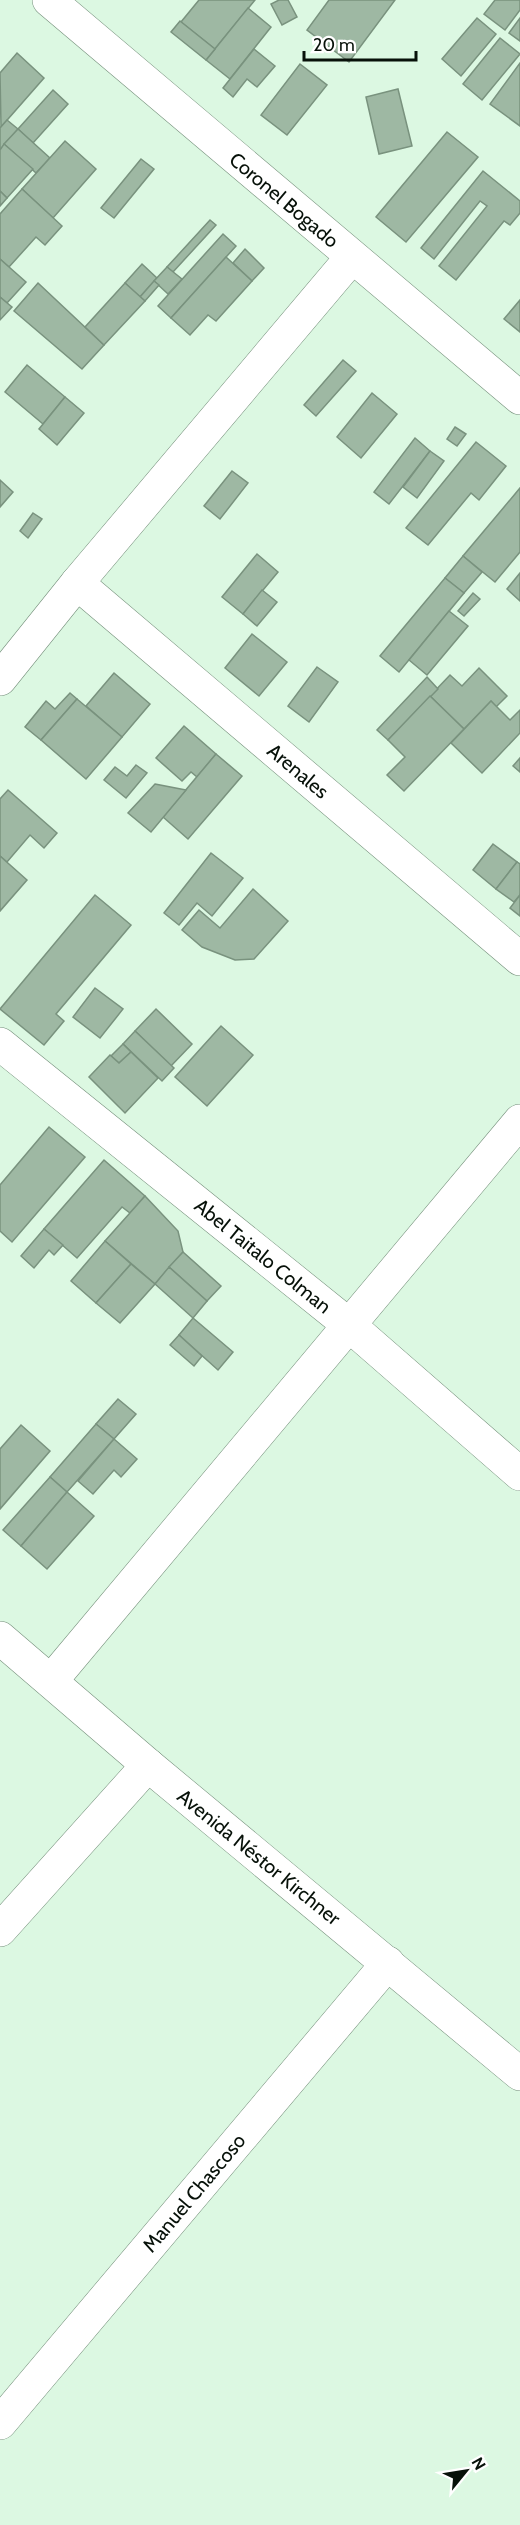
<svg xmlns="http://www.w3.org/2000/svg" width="520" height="2525" font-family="Cabin,sans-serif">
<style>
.building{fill:#9eb8a3;stroke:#79927e;stroke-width:1.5}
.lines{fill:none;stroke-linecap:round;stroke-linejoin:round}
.minor-casing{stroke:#758f7b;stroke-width:34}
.major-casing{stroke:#758f7b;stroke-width:34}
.minor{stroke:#fff;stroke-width:33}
.major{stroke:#fff;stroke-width:33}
.labels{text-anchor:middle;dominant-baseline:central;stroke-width:5;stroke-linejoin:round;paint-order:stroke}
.street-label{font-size:20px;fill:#071109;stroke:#fff}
</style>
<rect width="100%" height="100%" fill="#dcf8e2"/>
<g class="building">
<path d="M199,0H255L215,49L181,22Z"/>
<path d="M279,0H288L297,17L282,25L271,4Z"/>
<path d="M329,0H395L349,62L307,30Z"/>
<path d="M495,0H520V10L505,30L484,14Z"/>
<path d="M248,8L271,27L230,79L206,60Z"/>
<path d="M477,18L496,34L461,76L442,59Z"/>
<path d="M520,18V41L509,33Z"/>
<path d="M180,21L215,49L206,60L171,32Z"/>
<path d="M500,38L520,54L482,100L463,84Z"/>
<path d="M254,49L275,66L257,87L247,79L233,97L223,88Z"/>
<path d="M17,53L44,78L1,127L0,73Z"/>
<path d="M520,63V126L490,104Z"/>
<path d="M300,64L327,85L287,135L261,115Z"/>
<path d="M398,89L412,146L379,154L366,97Z"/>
<path d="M53,90L68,104L33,143L18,129Z"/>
<path d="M7,120L18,129L0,150V128Z"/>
<path d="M18,129L50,158L36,173L4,144Z"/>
<path d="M447,132L478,157L406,242L376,217Z"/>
<path d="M65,141L96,169L53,218L22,189Z"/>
<path d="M4,144L33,169L7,198L0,191V150Z"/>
<path d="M141,159L154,169L114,218L101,208Z"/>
<path d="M483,171L520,201V213L510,225L504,221L456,280L439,266L487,206L480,201L434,259L421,248Z"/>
<path d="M22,189L62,226L45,245L36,237L9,267L0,259V214Z"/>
<path d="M0,191L7,198L0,206Z"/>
<path d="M210,220L216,225L173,272L167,267Z"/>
<path d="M223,234L236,246L171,318L158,306Z"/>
<path d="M245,249L264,268L252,281L233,263Z"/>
<path d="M226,257L252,281L216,321L208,315L190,335L171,318Z"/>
<path d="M0,259L26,282L7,303L0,297Z"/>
<path d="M142,264L157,278L140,297L125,283Z"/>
<path d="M167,267L182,279L168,294L154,281Z"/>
<path d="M154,281L159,285L145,301L140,297Z"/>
<path d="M38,283L104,345L82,369L14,311Z"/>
<path d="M125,283L145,301L104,345L85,327Z"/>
<path d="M0,297L12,307L0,320Z"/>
<path d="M520,300V332L504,319Z"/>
<path d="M343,360L356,371L316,416L304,405Z"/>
<path d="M27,365L65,397L43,424L5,392Z"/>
<path d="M372,393L397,414L361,458L337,437Z"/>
<path d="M65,397L84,413L57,445L39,429Z"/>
<path d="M455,427L466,434L457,446L447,439Z"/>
<path d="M415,438L430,451L389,504L374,492Z"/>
<path d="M476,442L506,466L479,500L471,493L428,545L406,528Z"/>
<path d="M430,451L444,461L417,498L403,487Z"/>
<path d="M232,471L248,483L220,519L204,506Z"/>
<path d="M0,480L13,492L0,507Z"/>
<path d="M520,488V552L495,582L463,556Z"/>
<path d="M33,513L42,519L28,538L20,531Z"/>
<path d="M257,554L278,572L243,614L222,597Z"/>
<path d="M463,556L482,572L464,593L445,578Z"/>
<path d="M520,573V601L507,589Z"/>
<path d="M445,578L464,593L399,672L380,656Z"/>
<path d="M262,590L277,602L257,626L243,614Z"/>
<path d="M473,593L480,599L464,616L458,611Z"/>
<path d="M449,611L468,626L427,675L409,660Z"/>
<path d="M252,634L287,662L259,696L225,668Z"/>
<path d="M317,667L338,682L309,722L288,706Z"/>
<path d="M479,668L507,696L496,707L491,701L464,729L430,696L450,675L462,686Z"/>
<path d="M114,673L150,704L122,737L86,706Z"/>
<path d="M427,677L438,689L388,740L377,730Z"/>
<path d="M70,693L77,699L41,740L25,727L46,701L55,709Z"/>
<path d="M430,696L464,729L404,791L387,775L405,757L388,740Z"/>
<path d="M77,699L122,737L86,779L41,740Z"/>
<path d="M491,701L510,720L520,710V733L482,773L451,743Z"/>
<path d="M184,726L216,754L197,777L191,772L182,781L156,758Z"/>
<path d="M216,754L242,776L188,839L163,817Z"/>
<path d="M520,758V772L513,766Z"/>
<path d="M136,765L147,773L126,798L104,780L115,767L127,776Z"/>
<path d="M155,784L186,790L151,832L128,813Z"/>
<path d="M8,790L57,833L44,848L30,835L7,862L0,856V799Z"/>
<path d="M493,844L517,862L496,889L473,870Z"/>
<path d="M211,853L243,878L212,916L197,903L179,925L164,913Z"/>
<path d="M0,856L27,880L0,911Z"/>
<path d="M517,862L520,864V895L514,902L496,889Z"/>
<path d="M253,889L288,921L254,959L235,960L202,947L182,930L199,910L220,928Z"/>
<path d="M95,895L131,925L56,1014L64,1021L44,1045L0,1009Z"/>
<path d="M520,895V916L510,908Z"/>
<path d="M95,988L123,1009L100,1038L73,1017Z"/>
<path d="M156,1009L192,1044L171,1066L135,1031Z"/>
<path d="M221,1026L253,1055L207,1106L175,1077Z"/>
<path d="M135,1031L174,1068L162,1081L123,1044Z"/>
<path d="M123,1044L131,1052L119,1063L111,1056Z"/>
<path d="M131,1052L158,1078L125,1113L89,1077L110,1055L119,1063Z"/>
<path d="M49,1127L85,1157L12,1242L0,1231V1185Z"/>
<path d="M104,1160L145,1196L130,1213L122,1207L77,1258L44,1229Z"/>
<path d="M145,1196L178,1231L183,1252L155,1284L105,1241Z"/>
<path d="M44,1229L63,1245L54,1255L49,1250L34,1268L21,1256Z"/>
<path d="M105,1241L131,1264L96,1303L71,1281Z"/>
<path d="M183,1252L221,1286L207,1301L169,1267Z"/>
<path d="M131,1264L155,1284L120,1323L96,1303Z"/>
<path d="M169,1267L207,1301L193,1318L155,1284Z"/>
<path d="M193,1318L233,1352L218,1370L179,1335Z"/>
<path d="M179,1335L202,1356L194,1366L170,1345Z"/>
<path d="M118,1399L136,1414L114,1439L96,1424Z"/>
<path d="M96,1424L114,1439L67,1492L50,1477Z"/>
<path d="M21,1425L50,1451L0,1509V1449Z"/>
<path d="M114,1439L137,1459L121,1477L114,1470L93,1494L78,1481Z"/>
<path d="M50,1477L67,1492L21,1546L3,1530Z"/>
<path d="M67,1492L94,1516L47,1569L21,1546Z"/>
</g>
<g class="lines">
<defs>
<g id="minor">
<path d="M49,0L520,398"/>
<path d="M77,583L520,959"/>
<path d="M0,679L77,583L352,257"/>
<path d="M0,1044L349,1325L520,1474"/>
<path d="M51,1681L520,1121"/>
<path d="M0,1930L148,1765"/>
<path d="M0,2423L388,1963"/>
</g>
<path id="major" d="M0,1638L148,1765L520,2074"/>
</defs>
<use href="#minor" class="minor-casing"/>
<use href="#major" class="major-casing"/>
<use href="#minor" class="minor"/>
<use href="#major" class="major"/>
</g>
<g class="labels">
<g class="street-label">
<text transform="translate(284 200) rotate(40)">Coronel Bogado</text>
<text transform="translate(298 771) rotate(40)">Arenales</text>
<text transform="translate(263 1256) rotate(39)">Abel Taitalo Colman</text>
<text transform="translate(259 1857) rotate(39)">Avenida Néstor Kirchner</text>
<text transform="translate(194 2193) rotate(-50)">Manuel Chascoso</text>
</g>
</g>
<g transform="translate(466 2471) rotate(60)" stroke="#ffffff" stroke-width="4.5" paint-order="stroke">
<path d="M0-4.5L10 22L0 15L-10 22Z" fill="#071109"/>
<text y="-9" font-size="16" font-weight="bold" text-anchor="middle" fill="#071109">N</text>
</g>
<path d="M304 51v9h112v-9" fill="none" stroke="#071109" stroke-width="3"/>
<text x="313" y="51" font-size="18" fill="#071109" stroke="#ffffff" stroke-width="4.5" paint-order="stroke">20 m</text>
</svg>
